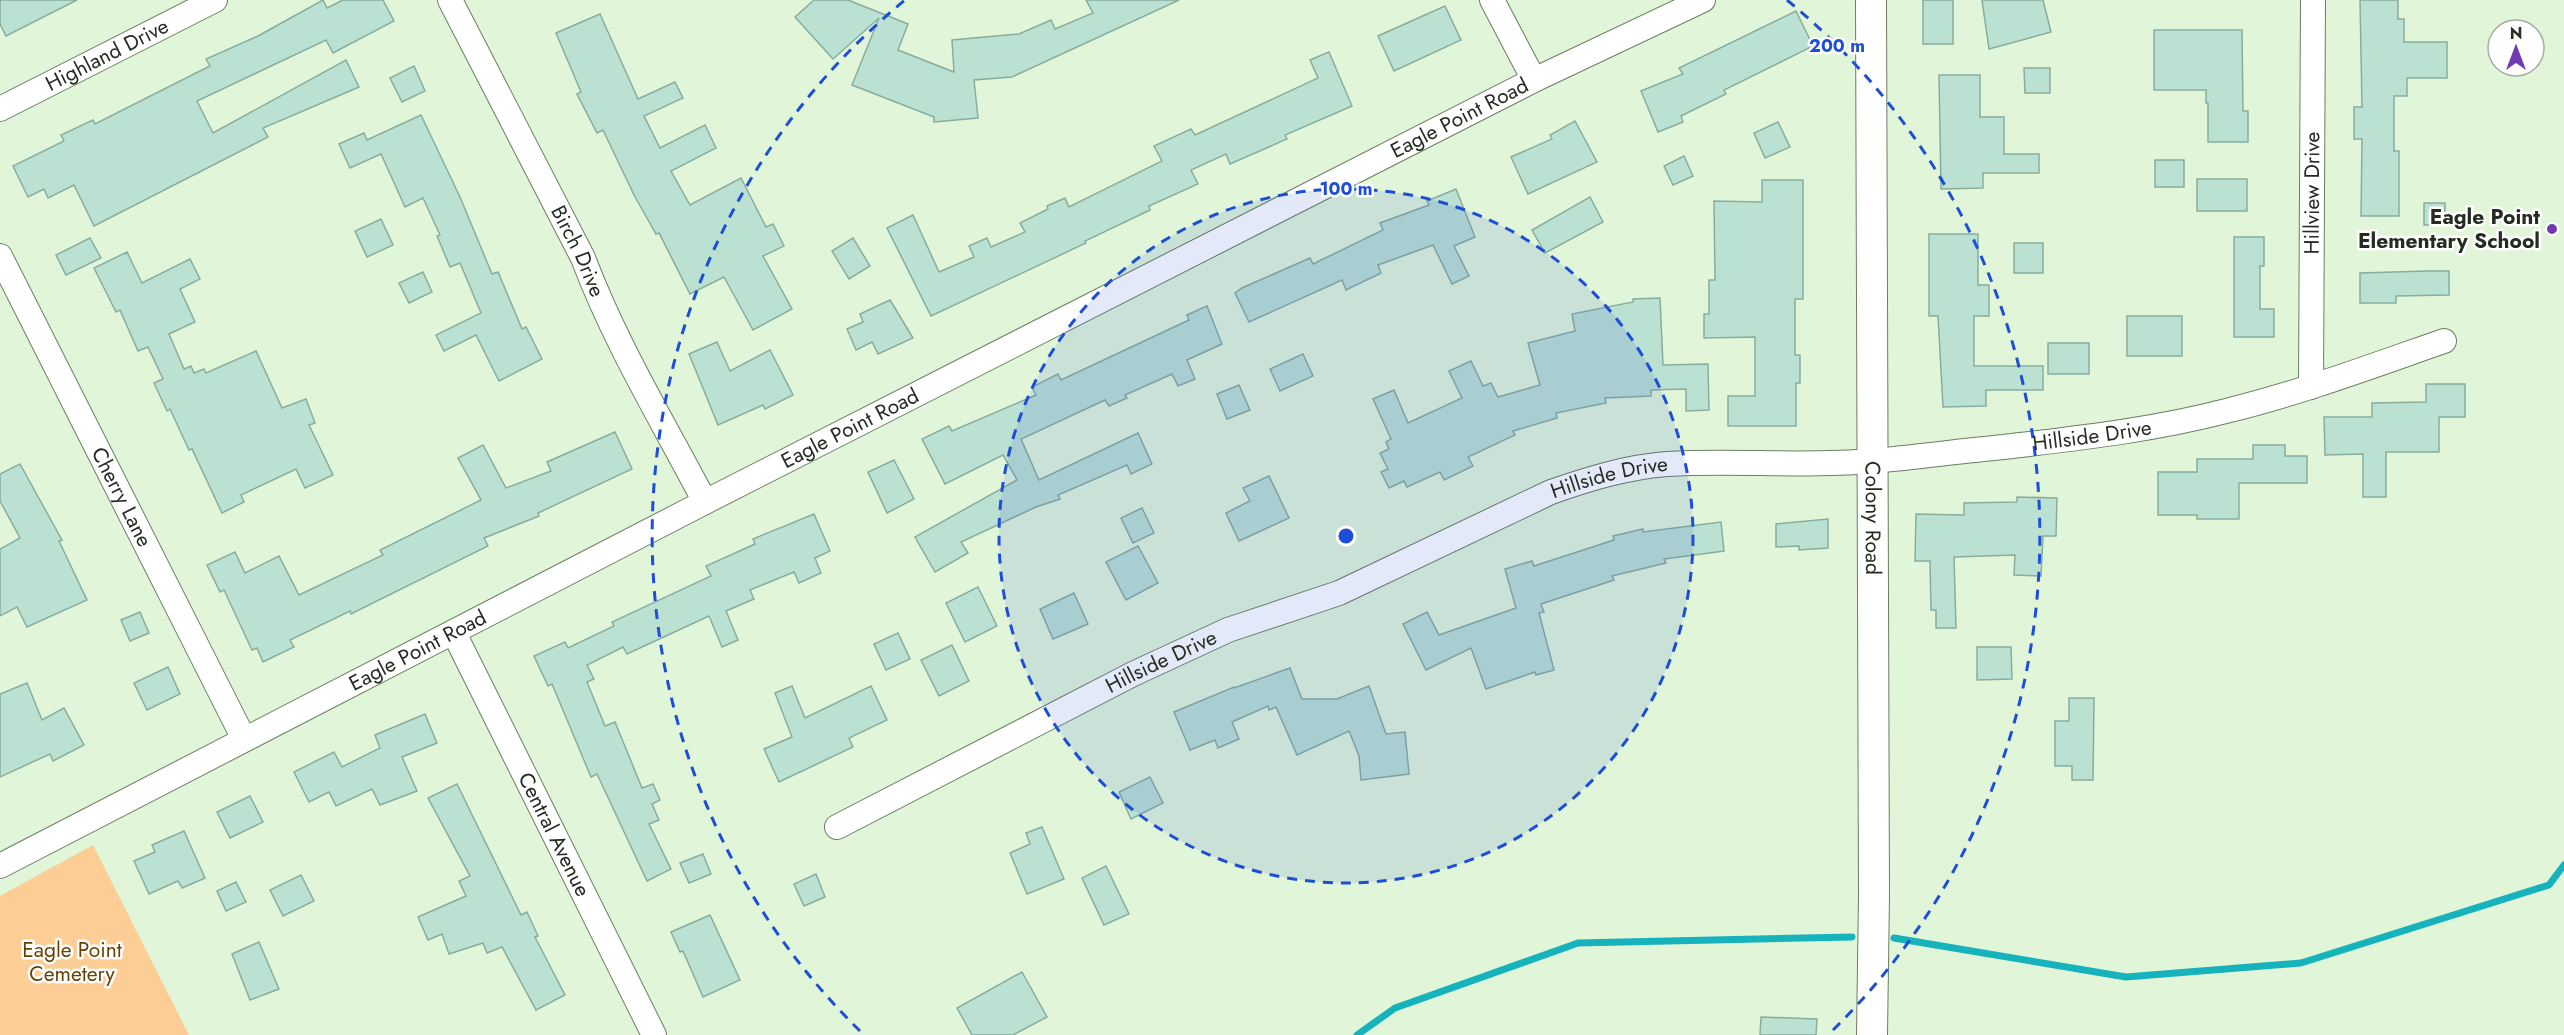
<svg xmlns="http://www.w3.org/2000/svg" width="2564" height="1035" font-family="Jost,sans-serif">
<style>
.green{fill:#fccd94}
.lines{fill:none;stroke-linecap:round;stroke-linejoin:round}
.stream{stroke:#16b3bd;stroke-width:7}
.building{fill:#bbe1d2;stroke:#88ad9e;stroke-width:1.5}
.minor-casing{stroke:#6b7d63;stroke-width:26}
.tertiary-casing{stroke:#6b7d63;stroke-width:32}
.minor{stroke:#fff;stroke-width:24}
.tertiary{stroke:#fff;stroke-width:30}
.ring{fill:none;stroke:#1d4ed8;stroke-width:3;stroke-dasharray:10 8}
.poi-dot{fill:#703ab1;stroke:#fff;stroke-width:2}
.labels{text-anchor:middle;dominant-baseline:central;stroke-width:5;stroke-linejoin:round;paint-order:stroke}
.street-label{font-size:21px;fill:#252d22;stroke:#fff}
.poi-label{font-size:21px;font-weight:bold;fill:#252d22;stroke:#fff;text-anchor:end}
.park-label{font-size:21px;fill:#694203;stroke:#fff}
.centre{fill:#1d4ed8;stroke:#fff;stroke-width:3}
.ring-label{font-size:18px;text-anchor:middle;font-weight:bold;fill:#1d4ed8;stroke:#fff;stroke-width:5;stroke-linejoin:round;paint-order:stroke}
</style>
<rect width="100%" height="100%" fill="#e1f6d8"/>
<path class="green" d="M93,845L189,1035H0V896Z"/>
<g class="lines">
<g class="stream">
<path d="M1894,938L2126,977L2301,963L2549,885L2564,865"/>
<path d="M1357,1035L1395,1008L1578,943L1852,937"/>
</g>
</g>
<g class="building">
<path d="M0,0H77L6,36L0,24Z"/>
<path d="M323,0L327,8L343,0H383L394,21L333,53L326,40L197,101L213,133L346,60L359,87L263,128L268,137L94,226L74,185L48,198L44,189L28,197L13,166L64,141L61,135L93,120L95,124L210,66L206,59L258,36Z"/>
<path d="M814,0H848L908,24L898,50L954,72L952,40L1019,34L1051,20L1055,29L1093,13L1086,0H1179L1012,77L974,80L978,118L934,122V117L852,85L879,18L833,59L795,17Z"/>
<rect x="1923" y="0" width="30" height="44"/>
<path d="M1982,0H2043L2051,32L1989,49Z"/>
<path d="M2360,0H2398V19H2404V42H2447V78H2407V96H2394V151H2399V216H2361L2362,139H2354V107H2362Z"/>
<path d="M1445,6L1461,40L1394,71L1378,36Z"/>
<path d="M1796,11L1813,46L1724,90L1726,94L1681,116L1683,122L1658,132L1641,91L1683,74L1679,68Z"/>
<path d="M600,14L638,99L675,82L683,98L644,116L660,148L705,125L716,148L671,171L690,205L741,178L766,227L773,224L784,246L763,256L792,309L753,330L724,277L690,294L659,233L656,234L634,195L603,130L597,133L577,94L581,92L556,33Z"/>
<path d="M2154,30H2242L2243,111H2248V142H2208V103H2206V90H2154Z"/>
<path d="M1329,52L1352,106L1285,135L1287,139L1230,164L1226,154L1191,170L1198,184L1149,206L1150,210L1085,241L1086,243L931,316L887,228L913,215L939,272L974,257L969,246L987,238L991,247L1025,232L1020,223L1048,209L1047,206L1065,198L1069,207L1162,161L1154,146L1191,129L1195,135L1318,78L1310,60Z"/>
<path d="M414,66L425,91L402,102L390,78Z"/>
<path d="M2024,68H2050V93H2025Z"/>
<path d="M1939,75H1980V117H2004V154H2039V173H1983V188L1941,189Z"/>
<path d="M421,115L460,197L492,274L498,272L522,329L526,327L542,359L499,381L476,335L444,351L436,335L481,313L460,263L450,267L437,236L440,235L423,198L405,207L381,154L350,168L339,144L364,133L367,140Z"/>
<path d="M1575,121L1597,162L1528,194L1511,157L1552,139L1550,135Z"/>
<path d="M1778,122L1790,147L1765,158L1754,133Z"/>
<path d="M1684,156L1693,176L1673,185L1664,166Z"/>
<rect x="2155" y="160" width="29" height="27"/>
<rect x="2197" y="179" width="50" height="32"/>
<path d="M1762,180H1803V299H1795V355H1800V383H1796V426H1728V396H1755V337L1704,338V314H1709V280H1715L1714,201L1762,202Z"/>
<path d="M1456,189L1475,237L1454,246L1469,276L1452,284L1433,245L1378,265L1381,273L1346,290L1342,280L1249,322L1235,293L1242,288L1310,258L1313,264L1383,230L1380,223L1429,205L1427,201Z"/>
<path d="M1590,197L1603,222L1545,253L1532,230Z"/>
<rect x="2424" y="203" width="21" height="22"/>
<path d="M381,219L393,245L367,257L355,231Z"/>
<path d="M1929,234H1978V285H1989V316H1974V366H2043V390H1986V406L1943,407L1938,316H1929Z"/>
<path d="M2234,237H2264V266H2260V309H2274V337H2234Z"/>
<path d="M90,238L101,258L66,275L56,255Z"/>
<path d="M853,238L870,266L849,279L832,251Z"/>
<rect x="2014" y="243" width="29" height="30"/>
<path d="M127,252L142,283L190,259L200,279L180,289L195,322L169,334L184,369L191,366L194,373L204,369L206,373L256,351L282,408L306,399L315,423L309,425L333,475L305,488L296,469L241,495L244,502L222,513L192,449L189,450L170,409L167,411L154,383L163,379L148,347L138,351L120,310L116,312L94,268Z"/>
<path d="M2428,271H2449V295L2396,296V303H2360V273Z"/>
<path d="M423,272L432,292L409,303L399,283Z"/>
<path d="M1660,298L1663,365L1708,364L1709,410L1686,411V389L1651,390V396L1605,398L1606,403L1556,413L1557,418L1513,431L1515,435L1468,457L1473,466L1444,480L1440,472L1407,487L1404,481L1389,488L1381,472L1388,469L1380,453L1389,449L1386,442L1391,439L1373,399L1394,390L1408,423L1462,398L1449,371L1471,361L1483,386L1491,383L1498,397L1540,385L1528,343L1575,331L1572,314L1633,302V299Z"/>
<path d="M890,300L913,338L878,354L872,342L856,350L847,329L863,322L860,314Z"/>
<path d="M1207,306L1222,344L1187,360L1195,379L1178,386L1172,374L1125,395L1127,398L1109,406L1105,400L1021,439L1039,480L1138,433L1152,464L1131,474L1127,465L1058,495L1060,499L1036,507L961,542L968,553L935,572L915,537L1017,480L1003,455L945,484L922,439L949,426L952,431L1036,395L1032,387L1058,374L1061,380L1189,320L1187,315Z"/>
<rect x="2127" y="316" width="55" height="40"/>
<path d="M717,342L730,371L770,350L793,395L765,409L763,405L718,425L689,354Z"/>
<rect x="2048" y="343" width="41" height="31"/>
<path d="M1303,354L1313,376L1280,391L1270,369Z"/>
<path d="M2426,384H2465V417H2439V452H2386V497H2363V454L2325,455L2324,417H2372V403L2426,402Z"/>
<path d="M1239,385L1250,410L1227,419L1217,394Z"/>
<path d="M615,432L632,469L538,513L539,516L484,538L488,546L351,614L350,611L290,640L294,647L263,662L257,648L252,650L224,590L220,592L207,565L235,552L245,573L279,556L299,595L383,555L380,550L481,500L458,458L483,445L506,488L551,471L547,462Z"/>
<path d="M2253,445H2285V456H2307V483H2239V519H2197V515H2158V472H2197V459H2253Z"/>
<path d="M894,460L914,499L887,513L868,472Z"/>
<path d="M20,464L62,540L59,541L87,600L27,627L17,607L0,616V549L20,538L0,501V474Z"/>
<path d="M1269,476L1289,518L1239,541L1226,513L1250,501L1243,488Z"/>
<path d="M2017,497L2057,498L2056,536H2043L2041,576L2014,575L2015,555L1954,557L1956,628H1936V610H1931L1930,561H1915L1916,514L1964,515V503L2017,502Z"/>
<path d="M1142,508L1154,533L1133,543L1121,518Z"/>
<path d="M814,514L830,551L815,558L821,573L799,583L794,572L750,590L754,599L726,611L738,640L722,647L709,616L627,654L623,647L587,665L594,679L587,682L605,726L615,722L642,788L653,784L660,800L652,804L659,820L649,824L671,869L647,881L597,774L591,777L552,684L548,686L534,656L565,642L568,648L614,626L612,622L711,576L706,566L755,544L753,539Z"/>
<path d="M1828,519V548L1799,550V546L1776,547V524Z"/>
<path d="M1721,522L1724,551L1664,559L1666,563L1612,576L1614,580L1541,604L1544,612L1539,613L1554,670L1536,675L1535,672L1486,689L1471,648L1426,670L1403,624L1427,612L1439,635L1516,608L1505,569L1532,561L1534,566L1614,540L1613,536L1643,529V532Z"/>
<path d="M1138,546L1158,583L1126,600L1106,562Z"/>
<path d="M978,587L997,626L965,642L946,603Z"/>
<path d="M1074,593L1088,624L1053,639L1040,609Z"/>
<path d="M140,612L149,633L130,641L121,620Z"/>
<path d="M898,633L910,659L886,670L874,644Z"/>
<path d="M952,645L969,681L939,696L921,660Z"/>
<path d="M1977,647H2011L2012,679L1977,680Z"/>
<path d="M168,667L180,694L147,710L134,683Z"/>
<path d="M1290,668L1302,699H1337L1369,686L1386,734L1405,732L1409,774L1361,780L1359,756L1349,731L1297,755L1276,707L1269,710L1268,706L1232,722L1239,739L1218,748L1215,740L1190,750L1174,712L1234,687V688Z"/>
<path d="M27,683L42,720L64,708L84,745L53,761L50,754L0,777V694Z"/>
<path d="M792,686L805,718L871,686L887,720L849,738L853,747L779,782L764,749L792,737L775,693Z"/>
<path d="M2069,698H2094L2093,780H2072V766H2055V721H2069Z"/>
<path d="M425,714L437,743L402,757L417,791L380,805L372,789L336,806L329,792L309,802L294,772L334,752L342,767L380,748L375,735Z"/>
<path d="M1150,777L1163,803L1131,819L1119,792Z"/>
<path d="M457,784L521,915L527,912L538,936L535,937L565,995L536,1010L502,947L487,953L483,943L449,954L442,934L428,940L418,917L466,896L459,881L470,876L428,798Z"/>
<path d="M250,796L263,822L230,838L217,812Z"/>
<path d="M1042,827L1064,879L1027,894L1010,853L1030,844L1026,833Z"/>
<path d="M184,831L205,878L182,888L178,881L149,894L134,861L155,852L152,845Z"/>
<path d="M703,854L711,874L689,883L680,863Z"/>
<path d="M1106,866L1129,914L1104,925L1082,878Z"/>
<path d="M816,874L825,897L804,906L794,884Z"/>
<path d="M301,875L314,901L283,916L270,890Z"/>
<path d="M236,882L246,902L226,911L217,891Z"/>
<path d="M710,915L740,980L703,997L683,951L680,952L671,932Z"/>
<path d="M259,942L279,989L250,1000L232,954Z"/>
<path d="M1022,972L1047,1017L1013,1035H972L957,1008Z"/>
<path d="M1761,1017L1817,1019L1816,1035H1760Z"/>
</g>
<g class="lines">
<defs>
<g id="minor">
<path id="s1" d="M450,0L583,258C615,343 663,422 705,502"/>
<path d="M1492,0L1534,80"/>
<path id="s2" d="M0,109L215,0"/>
<path id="s3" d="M0,256L244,739"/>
<path id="s4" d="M2311,387L2313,0"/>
<path id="s5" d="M454,633L654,1035"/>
<path id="s6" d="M837,827L1133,674L1228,630L1339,593L1551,492C1588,479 1627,467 1667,464C1735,460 1804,467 1872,461C1917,457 1960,451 2004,447C2079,438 2153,430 2226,411C2300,393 2372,366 2444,341"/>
<path id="s7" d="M0,866L705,502L1534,80L1703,0"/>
</g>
<g id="tertiary">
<path id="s8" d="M1871,0L1874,895L1872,1035"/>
</g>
</defs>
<use href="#minor" class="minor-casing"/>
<use href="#tertiary" class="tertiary-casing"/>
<use href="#minor" class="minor"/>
<use href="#tertiary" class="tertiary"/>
</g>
<circle cx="1346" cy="536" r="347" fill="#1d4ed8" fill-opacity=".12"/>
<g class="ring">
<circle cx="1346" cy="536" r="347"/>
<path d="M860 1031A694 694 0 0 1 905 0M1787 0A694 694 0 0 1 1832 1031"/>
</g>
<circle class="poi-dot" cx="2552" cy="229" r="6"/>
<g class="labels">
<g class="street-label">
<text stroke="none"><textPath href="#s2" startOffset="120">Highland Drive</textPath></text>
<text stroke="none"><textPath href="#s7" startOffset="1640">Eagle Point Road</textPath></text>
<text stroke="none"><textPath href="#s4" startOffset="194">Hillview Drive</textPath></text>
<text stroke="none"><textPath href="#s1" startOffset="282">Birch Drive</textPath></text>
<text stroke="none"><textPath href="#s7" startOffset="956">Eagle Point Road</textPath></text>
<text stroke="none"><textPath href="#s6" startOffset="1336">Hillside Drive</textPath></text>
<text stroke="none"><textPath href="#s6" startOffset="850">Hillside Drive</textPath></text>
<text stroke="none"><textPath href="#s3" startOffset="270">Cherry Lane</textPath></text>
<text stroke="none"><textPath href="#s8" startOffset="518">Colony Road</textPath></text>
<text stroke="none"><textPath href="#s7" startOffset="470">Eagle Point Road</textPath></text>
<text stroke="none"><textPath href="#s6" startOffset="364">Hillside Drive</textPath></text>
<text stroke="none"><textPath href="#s5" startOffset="225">Central Avenue</textPath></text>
</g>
<g class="poi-label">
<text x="2540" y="217">Eagle Point<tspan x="2540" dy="24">Elementary School</tspan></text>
</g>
<g class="park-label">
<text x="72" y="950">Eagle Point<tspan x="72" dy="24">Cemetery</tspan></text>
</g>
</g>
<circle cx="1346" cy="536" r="9" class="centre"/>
<g class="ring-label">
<text x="1837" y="52">200 m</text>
<text x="1346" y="195">100 m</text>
</g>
<g transform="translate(2516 48)"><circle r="28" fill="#ffffff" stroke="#a8aba7" stroke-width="1.5"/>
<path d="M0-4.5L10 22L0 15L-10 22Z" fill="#703ab1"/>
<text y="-9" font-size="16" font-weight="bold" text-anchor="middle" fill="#252d22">N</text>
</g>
</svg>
